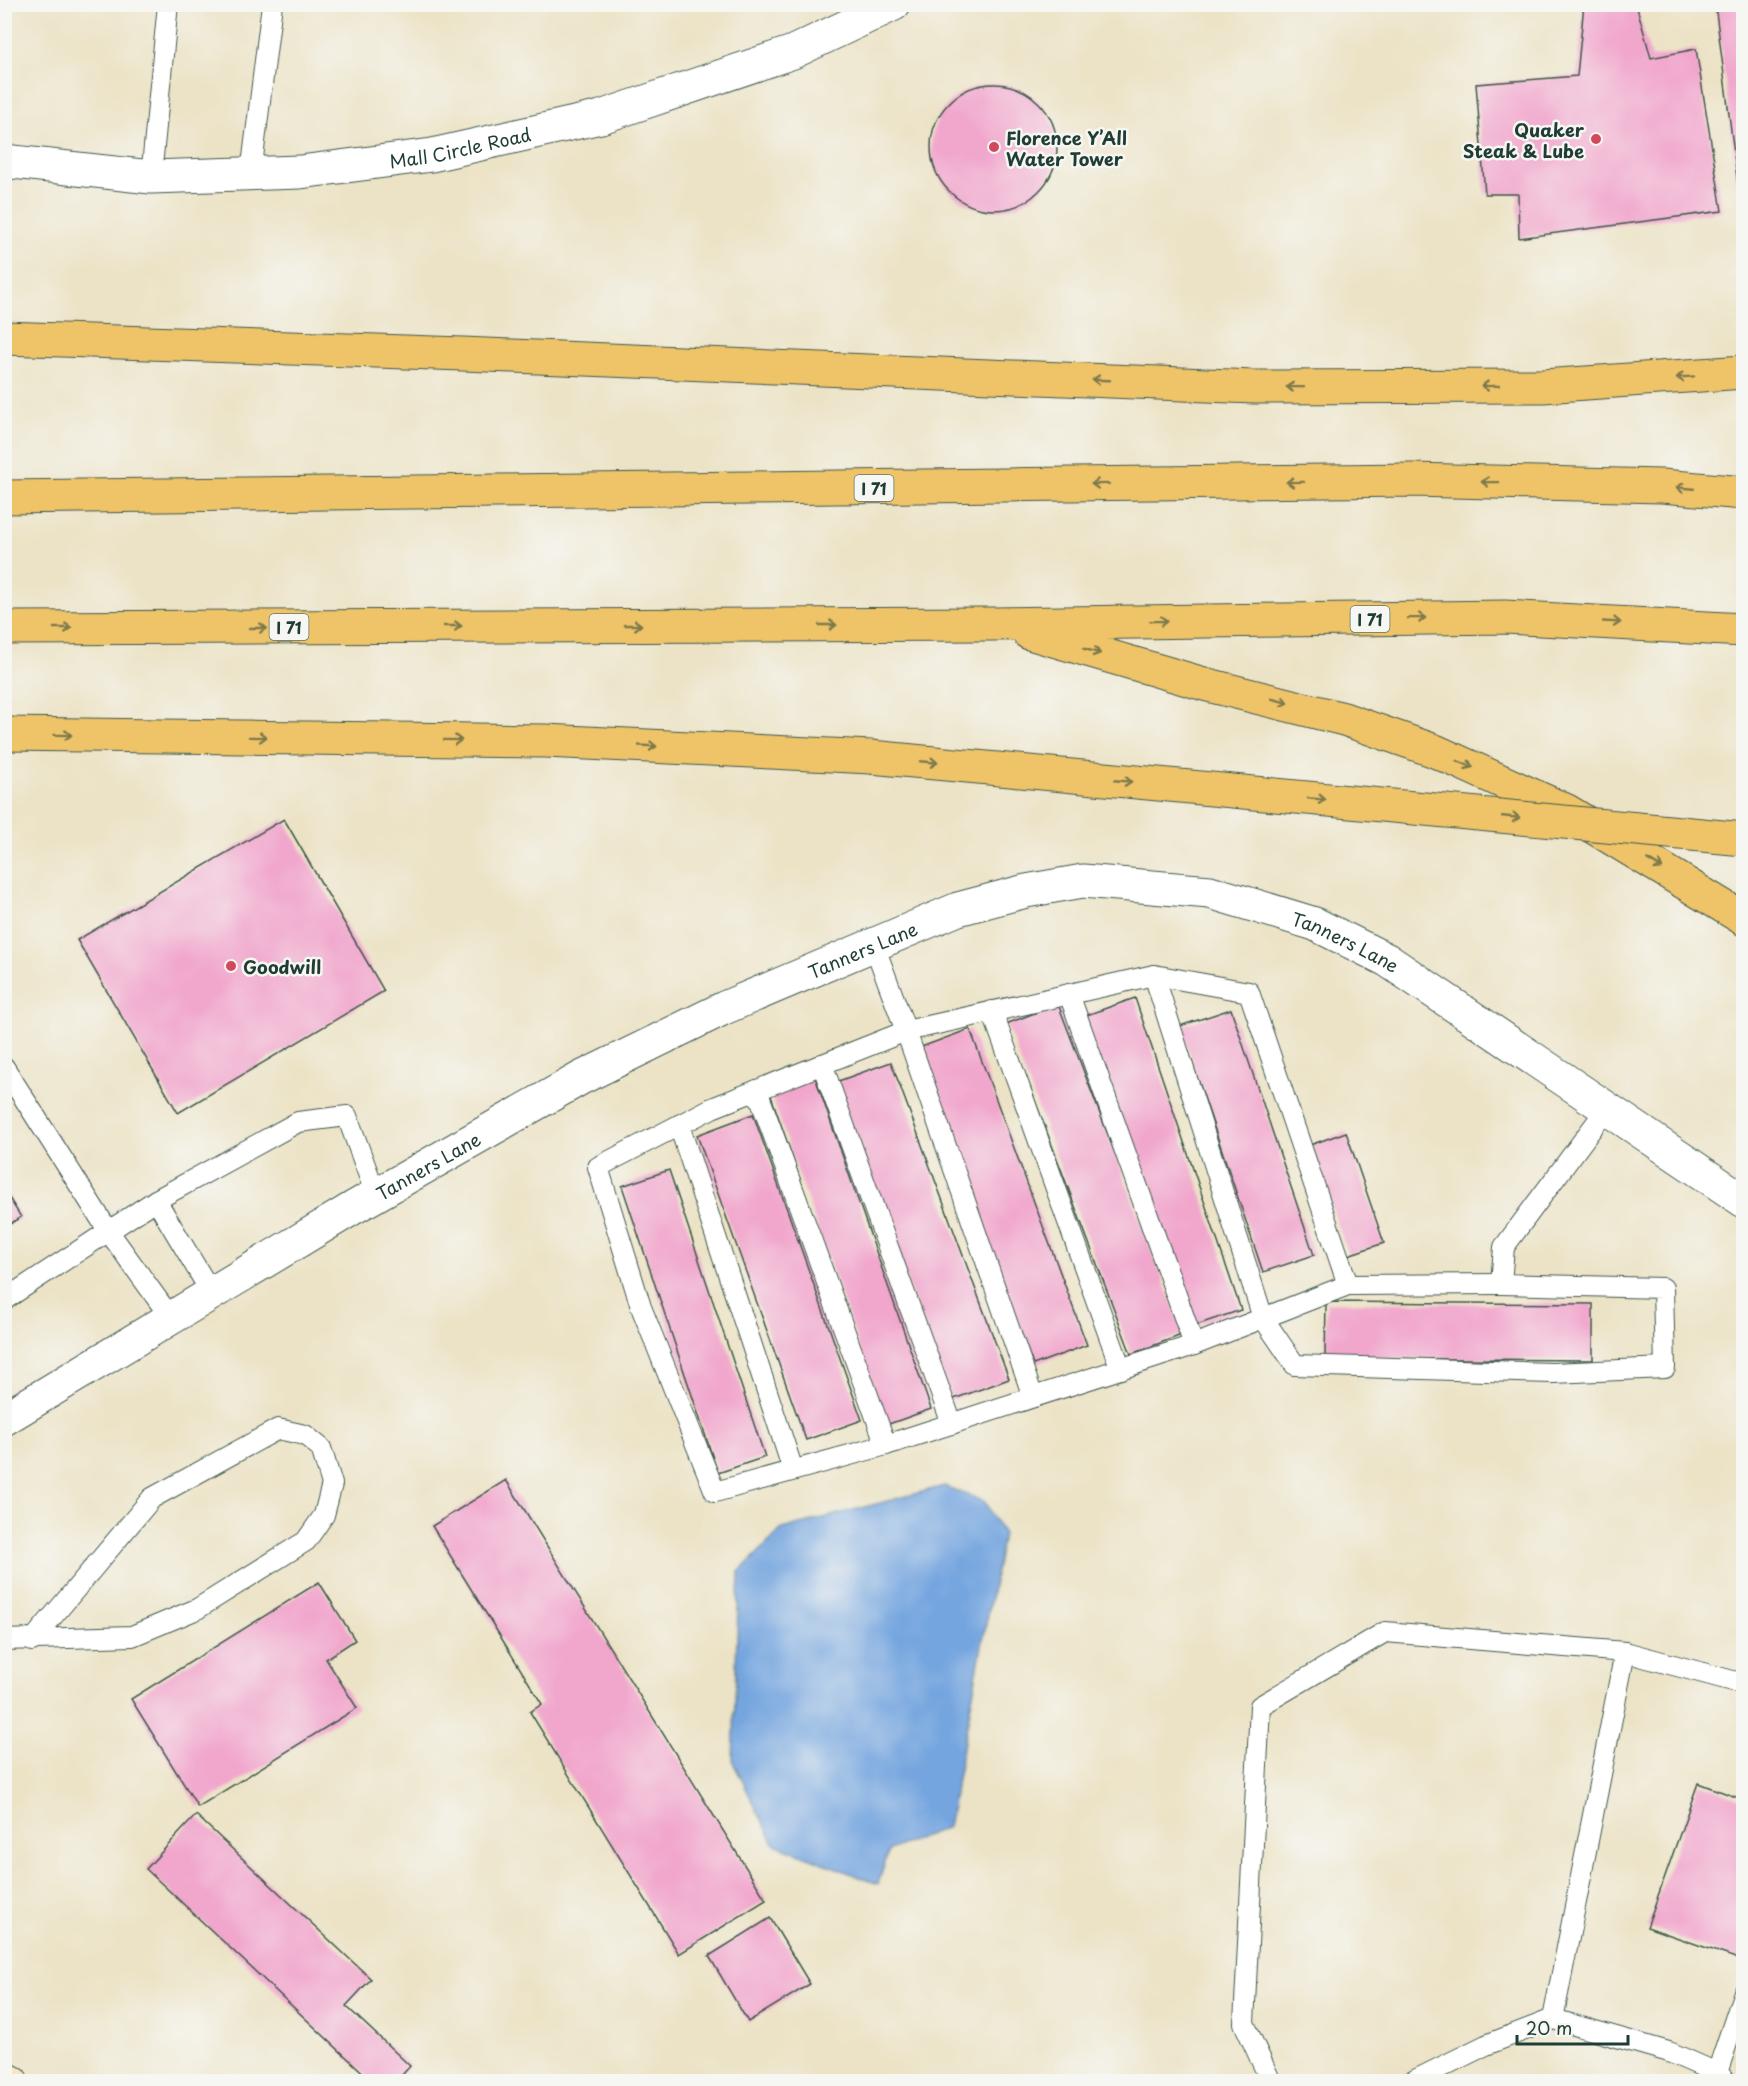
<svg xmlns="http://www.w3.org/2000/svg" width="1748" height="2086" font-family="'Playpen Sans',sans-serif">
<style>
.water{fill:#75a5df;stroke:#4a718a;stroke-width:1.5}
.building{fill:#f1a6cc}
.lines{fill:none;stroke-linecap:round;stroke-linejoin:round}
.lane-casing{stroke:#3e564a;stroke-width:22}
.street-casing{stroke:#3e564a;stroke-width:35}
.secondary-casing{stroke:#3e564a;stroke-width:35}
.highway-casing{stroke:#3e564a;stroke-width:35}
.lane{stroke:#fff;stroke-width:20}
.street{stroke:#fff;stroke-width:33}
.secondary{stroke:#f9e7c3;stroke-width:33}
.highway{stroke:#efc469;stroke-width:33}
.highway-bridge-casing{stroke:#3e564a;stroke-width:35;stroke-linecap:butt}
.highway-bridge{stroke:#efc469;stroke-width:33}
.oneway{stroke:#7d7a4c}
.poi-dot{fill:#d1495b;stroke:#f6f6f2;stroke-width:2}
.labels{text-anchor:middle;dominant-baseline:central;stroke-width:5;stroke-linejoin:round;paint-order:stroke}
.shield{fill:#f6f6f2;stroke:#60746d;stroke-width:1.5}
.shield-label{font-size:16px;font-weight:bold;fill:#1f3d34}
.poi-label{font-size:18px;font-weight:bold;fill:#1f3d34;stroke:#f6f6f2;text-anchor:start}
.street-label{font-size:18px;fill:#1f3d34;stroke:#f6f6f2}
</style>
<rect width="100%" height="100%" fill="#f6f6f2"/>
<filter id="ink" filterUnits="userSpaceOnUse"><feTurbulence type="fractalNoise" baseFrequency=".0167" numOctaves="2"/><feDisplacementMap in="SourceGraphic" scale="12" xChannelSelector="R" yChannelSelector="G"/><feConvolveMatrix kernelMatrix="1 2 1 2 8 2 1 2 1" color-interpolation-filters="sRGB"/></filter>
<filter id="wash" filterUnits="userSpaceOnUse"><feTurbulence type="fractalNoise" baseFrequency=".008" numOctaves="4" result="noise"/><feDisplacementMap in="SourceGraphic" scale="24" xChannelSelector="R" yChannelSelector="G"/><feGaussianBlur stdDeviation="1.35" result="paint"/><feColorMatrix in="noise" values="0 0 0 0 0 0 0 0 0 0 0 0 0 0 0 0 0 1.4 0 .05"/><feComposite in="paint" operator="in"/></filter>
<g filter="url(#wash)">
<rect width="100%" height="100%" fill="#ece3c6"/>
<path class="water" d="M944,1486L984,1501L1003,1534L948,1827L889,1850L878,1884L774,1844L733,1762L739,1572L782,1529Z"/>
<g id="blocks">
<g class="building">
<path d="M1584,4H1636L1651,58L1696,49L1722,211L1519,238L1518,194H1485L1476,84L1577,76Z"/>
<path d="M1715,4H1744V217H1742Z"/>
<circle cx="994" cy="147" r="63"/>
<path d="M284,819L384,991L178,1113L77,940Z"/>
<path d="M1135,998L1241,1310L1190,1327L1084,1016Z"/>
<path d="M1058,1004L1184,1334L1131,1354L1006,1024Z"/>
<path d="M1231,1009L1314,1255L1263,1272L1180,1026Z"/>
<path d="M970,1029L1087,1345L1033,1365L916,1049Z"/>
<path d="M891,1062L1009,1379L951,1400L833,1083Z"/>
<path d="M815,1077L931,1409L886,1425L770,1093Z"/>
<path d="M753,1114L862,1420L806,1440L697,1135Z"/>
<path d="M1346,1132L1384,1243L1348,1255L1310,1145Z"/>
<path d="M669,1170L765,1457L718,1473L622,1186Z"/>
<path d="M4,1190L21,1217L4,1228Z"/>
<path d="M1326,1302L1593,1304V1360L1325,1358Z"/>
<path d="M506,1480L766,1900L679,1954L530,1712L542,1704L432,1526Z"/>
<path d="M319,1582L355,1640L326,1659L357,1708L198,1807L131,1699Z"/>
<path d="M1698,1783L1744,1800V1961L1647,1927Z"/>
<path d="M196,1815L371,1979L346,2006L410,2066L396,2082H373L146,1869Z"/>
<path d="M770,1918L810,1984L748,2022L709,1956Z"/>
</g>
</g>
</g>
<g filter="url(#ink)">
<use href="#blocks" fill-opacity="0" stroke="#3e564a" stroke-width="1.5"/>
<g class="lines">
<defs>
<g id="lane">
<path d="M251,174L272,4"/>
<path d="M151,177L168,4"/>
<path d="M874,945L906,1031L1154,975L1249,992L1348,1285"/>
<path d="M1154,975L1263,1318L1295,1365L1553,1373L1665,1368L1663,1288L1501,1284L1504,1247L1608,1107"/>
<path d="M1069,994L1194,1345"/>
<path d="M992,1011L1121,1369"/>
<path d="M822,1064L952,1424"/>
<path d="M4,1067L109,1232L171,1318"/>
<path d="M757,1090L886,1445"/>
<path d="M679,1125L793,1470"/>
<path d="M212,1294L156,1200L298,1122L347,1116L376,1195"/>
<path d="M4,1300L156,1200"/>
<path d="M1033,1397L906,1031L712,1108L598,1167L641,1307L715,1492L886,1445L1194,1345L1348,1285L1501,1284"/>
<path d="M4,1640L132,1636L197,1609L306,1541L324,1515L332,1484L321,1448L305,1435L278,1429L152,1498L32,1641"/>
<path d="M1625,1652L1744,1684"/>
<path d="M1717,2073L1744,1992"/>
<path d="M1271,2082L1244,2023L1260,1706L1385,1632L1625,1652L1553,2019"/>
<path d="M1411,2082L1486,2045L1553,2019L1669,2052L1717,2073L1727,2082"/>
</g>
<g id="street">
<path id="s1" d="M4,161L151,177L300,172L432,155L601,117L793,52L894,4"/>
<path id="s2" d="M4,1419L353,1208L581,1078L724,1008L958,909L1026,891L1083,881L1210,892L1315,924L1387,960L1744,1201"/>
</g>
<path id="secondary" d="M4,2078L12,2082"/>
<g id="highway">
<path d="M4,338L463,354L1254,387L1543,386L1744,372"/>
<path d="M4,497L1412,480L1662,486L1744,493"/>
<path d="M4,628L995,624L1505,617L1744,630"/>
<path d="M1029,633L1204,684L1344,719L1435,751L1567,811L1744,919"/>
<path d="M4,734L546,741L871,757"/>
</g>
</defs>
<use href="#lane" class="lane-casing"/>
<use href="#street" class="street-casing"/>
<use href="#secondary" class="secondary-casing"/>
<use href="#highway" class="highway-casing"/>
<use href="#lane" class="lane"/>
<use href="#street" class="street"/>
<use href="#secondary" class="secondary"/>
<use href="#highway" class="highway"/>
<defs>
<path id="highway-bridge" d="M871,757L1744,839"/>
</defs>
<use href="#highway-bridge" class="highway-bridge-casing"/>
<use href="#highway-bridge" class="highway-bridge"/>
</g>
<defs><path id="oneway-shaft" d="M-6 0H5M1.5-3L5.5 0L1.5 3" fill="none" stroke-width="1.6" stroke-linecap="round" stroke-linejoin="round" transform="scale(1.5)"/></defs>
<g class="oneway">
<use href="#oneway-shaft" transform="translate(1685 377) rotate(176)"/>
<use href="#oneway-shaft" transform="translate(1101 380) rotate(-178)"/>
<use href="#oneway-shaft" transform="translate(1490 386) rotate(179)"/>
<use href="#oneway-shaft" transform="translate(1295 387) rotate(-179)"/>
<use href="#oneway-shaft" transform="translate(1295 482) rotate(179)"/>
<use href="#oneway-shaft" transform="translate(1490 482) rotate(-179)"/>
<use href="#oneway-shaft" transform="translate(1100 484) rotate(179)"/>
<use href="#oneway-shaft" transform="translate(1685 488) rotate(-175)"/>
<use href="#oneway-shaft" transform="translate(1417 618) rotate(-1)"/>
<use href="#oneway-shaft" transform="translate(1159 621) rotate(-1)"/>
<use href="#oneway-shaft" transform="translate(1612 622) rotate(3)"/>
<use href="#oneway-shaft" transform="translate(633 625)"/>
<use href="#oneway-shaft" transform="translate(828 625)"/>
<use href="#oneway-shaft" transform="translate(453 626)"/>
<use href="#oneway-shaft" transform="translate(63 628)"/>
<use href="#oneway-shaft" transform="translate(258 628)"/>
<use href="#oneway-shaft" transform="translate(1092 651) rotate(16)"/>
<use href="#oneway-shaft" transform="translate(1280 701) rotate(15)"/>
<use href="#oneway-shaft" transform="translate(63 735) rotate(1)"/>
<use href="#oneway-shaft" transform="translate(258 737) rotate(1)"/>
<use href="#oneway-shaft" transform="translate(453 740) rotate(1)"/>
<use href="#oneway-shaft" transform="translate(648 746) rotate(3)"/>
<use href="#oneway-shaft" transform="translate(929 762) rotate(5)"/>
<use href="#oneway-shaft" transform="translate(1465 764) rotate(22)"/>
<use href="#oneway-shaft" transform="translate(1123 781) rotate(5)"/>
<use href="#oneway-shaft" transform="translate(1317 799) rotate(5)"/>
<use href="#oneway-shaft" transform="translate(1511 817) rotate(5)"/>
<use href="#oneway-shaft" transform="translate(1655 864) rotate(31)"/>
</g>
</g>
<g class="poi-dot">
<circle cx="1596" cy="139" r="6"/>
<circle cx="994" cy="147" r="6"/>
<circle cx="231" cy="966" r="6"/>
</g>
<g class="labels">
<g class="shield">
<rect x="854.5" y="475" width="39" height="26" rx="4.5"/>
<rect x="1350.5" y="606" width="39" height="26" rx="4.5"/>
<rect x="269.5" y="614" width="39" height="26" rx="4.5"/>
</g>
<g class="shield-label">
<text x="874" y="488">I 71</text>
<text x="1370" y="619">I 71</text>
<text x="289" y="627">I 71</text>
</g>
<g class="poi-label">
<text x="1584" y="129" text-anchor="end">Quaker<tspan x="1584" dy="21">Steak &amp; Lube</tspan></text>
<text x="1006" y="137">Florence Y’All<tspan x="1006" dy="21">Water Tower</tspan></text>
<text x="243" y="966">Goodwill</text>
</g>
<g class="street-label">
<text stroke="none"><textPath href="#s1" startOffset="459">Mall Circle Road</textPath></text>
<text stroke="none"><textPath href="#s2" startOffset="1484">Tanners Lane</textPath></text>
<text stroke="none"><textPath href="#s2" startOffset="980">Tanners Lane</textPath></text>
<text stroke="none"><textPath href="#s2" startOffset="494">Tanners Lane</textPath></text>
</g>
</g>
<rect width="1748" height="2086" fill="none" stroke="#f6f6f2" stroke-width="24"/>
<path d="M1517 2035v9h111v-9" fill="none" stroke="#1f3d34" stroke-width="3"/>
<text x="1526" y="2035" font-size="18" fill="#1f3d34" stroke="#f6f6f2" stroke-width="4.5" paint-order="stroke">20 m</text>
</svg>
